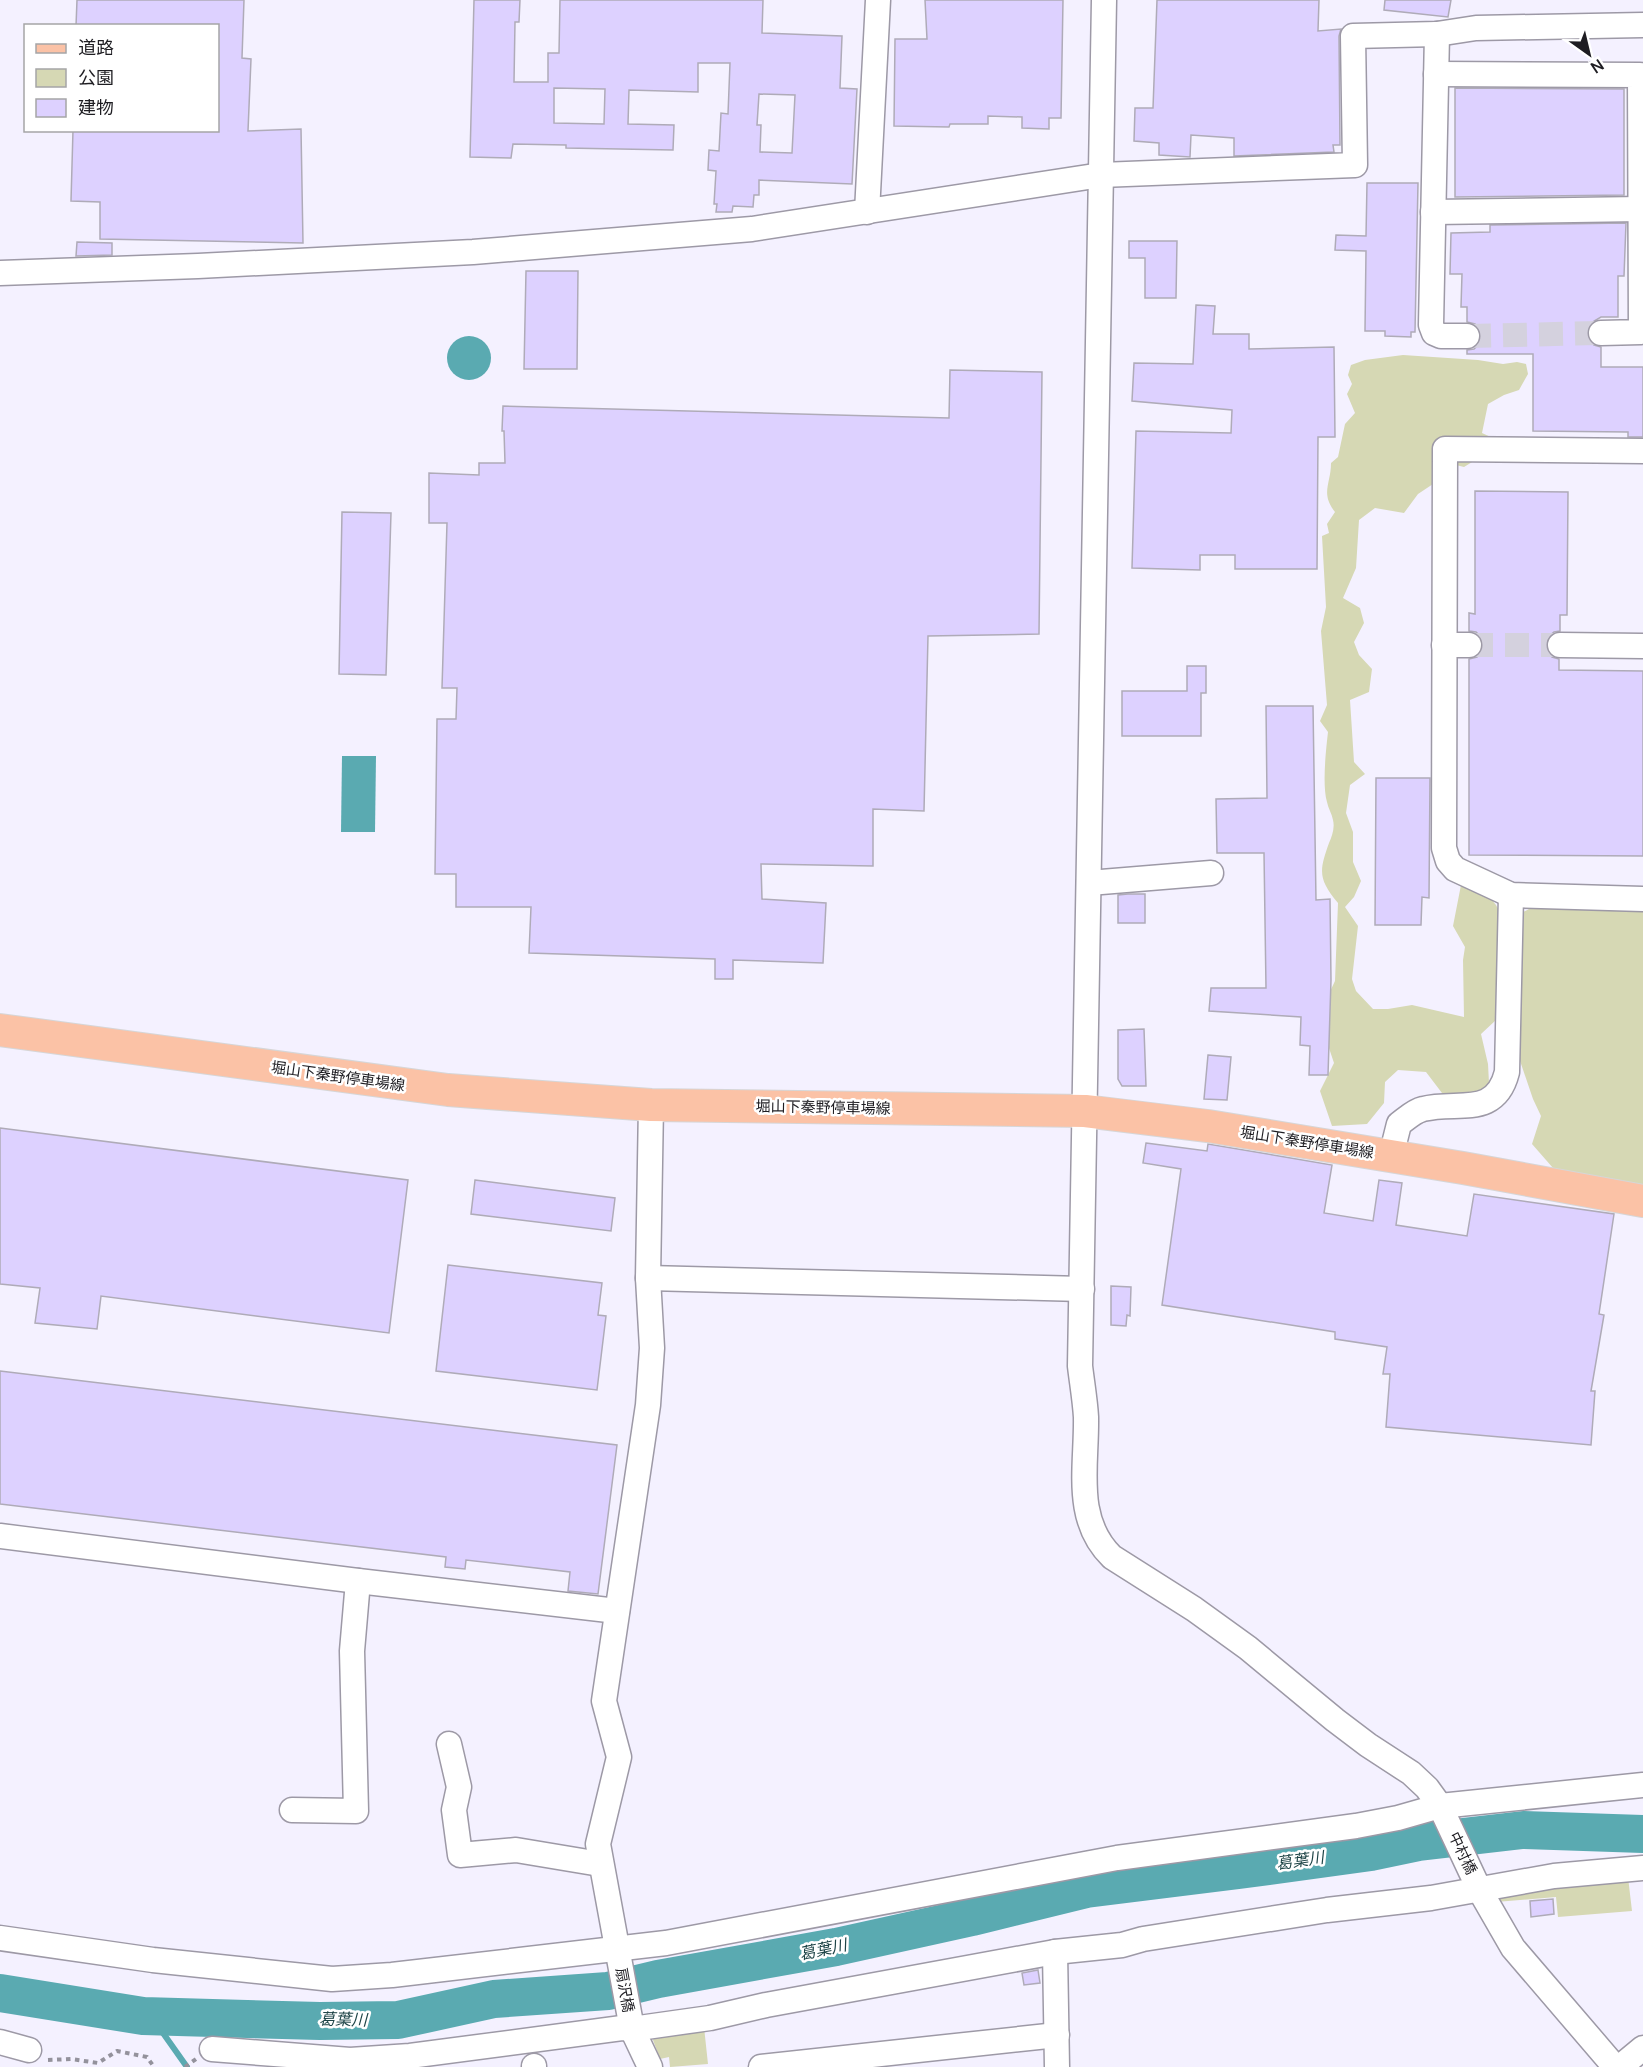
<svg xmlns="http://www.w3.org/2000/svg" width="1643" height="2067" font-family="Manrope,'Noto Sans JP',sans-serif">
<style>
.green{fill:#d6d8b4}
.water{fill:#5aaab1}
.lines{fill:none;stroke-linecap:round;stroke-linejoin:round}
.stream{stroke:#5aaab1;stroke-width:6}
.river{stroke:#5aaab1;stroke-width:38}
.building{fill:#ddd1ff;stroke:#afabb8;stroke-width:1.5;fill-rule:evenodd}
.minor-tunnel{stroke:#d4d1de;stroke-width:24;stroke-dasharray:24 12;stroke-linecap:butt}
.minor-casing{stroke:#9d99a6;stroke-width:27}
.major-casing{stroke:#d6d6d7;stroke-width:34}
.path{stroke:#94929c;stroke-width:4;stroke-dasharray:4.5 4.5;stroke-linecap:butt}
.minor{stroke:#fff;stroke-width:24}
.major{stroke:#fbc2a6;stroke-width:32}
.labels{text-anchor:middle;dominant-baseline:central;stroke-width:5;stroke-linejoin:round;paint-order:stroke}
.street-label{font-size:15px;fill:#1e1d22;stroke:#fff}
.water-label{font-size:16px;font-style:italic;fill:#1d4346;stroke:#fff}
</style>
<rect width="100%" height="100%" fill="#f4f1ff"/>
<g class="green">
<path d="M1403,355L1478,360L1503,364L1517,362L1526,364L1528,374L1519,390L1504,395L1488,404L1482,433L1495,439L1482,456L1464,467L1444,462L1436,482L1418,494L1404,513L1375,508L1359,520L1356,568L1343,598L1360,608L1364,623L1354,642L1359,655L1372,669L1369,692L1350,700L1354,762L1365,774L1350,785L1346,813L1353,832V862L1361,881L1354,897L1345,907L1358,926L1352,979L1356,991L1373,1009H1388L1412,1005L1464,1017L1463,960L1465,947L1453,926L1461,885L1479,884L1496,905L1505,922L1540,903L1643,898V1186L1595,1178L1553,1168L1532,1144L1541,1116L1533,1099L1517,1052L1496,1020L1481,1034L1488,1064L1489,1083L1471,1100L1442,1093L1426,1072L1398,1070L1385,1082L1384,1103L1367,1124L1332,1126L1320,1091L1334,1063L1326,1039L1325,1002L1335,981L1338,903C1318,879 1319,871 1329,843C1332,836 1335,828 1333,820C1332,814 1328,808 1327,802C1322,785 1326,750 1328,732L1320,721L1327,705L1321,631L1326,607L1322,536L1329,533L1327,524L1335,512C1320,493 1331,484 1331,463L1338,457L1345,424L1355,413L1347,394L1352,384L1348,375L1351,365L1365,360Z"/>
<path d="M1628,1877L1632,1911L1558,1917L1556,1897L1496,1902L1494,1892Z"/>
<path d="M704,2027L708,2064L670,2067L669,2057L660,2059L653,2040L657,2033Z"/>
</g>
<g class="water">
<circle cx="469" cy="358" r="22"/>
<path d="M342,756H376L375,832H341Z"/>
</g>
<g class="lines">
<path class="stream" d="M151,2016L187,2067"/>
<path class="river" d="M0,1993L143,2016L320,2021L398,2020L494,1999L608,1991L658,1979L836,1947L972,1917L1086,1889L1239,1870L1371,1852L1419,1842L1523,1830L1643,1834"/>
</g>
<g class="building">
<path d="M77,0H244L242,58L251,59L248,131L301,129L303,243L100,239V202L71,201L73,130H218V26H76Z"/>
<path d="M474,0H520L519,22H515L514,82H548V53H559L560,0H763L762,33L842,36L840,88L857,89L852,184L759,180V195H754L753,207L733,206L732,212H716L717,204H714L716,171L708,170L709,150L719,151L721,113L728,114L730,63H698V92L629,90L628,124L674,125L673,150L566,148V145L513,144L511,158L470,157ZM554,88L605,89L604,124L554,123ZM759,94L795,95L792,153L760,152L761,125H757Z"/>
<path d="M925,0H1063L1061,118H1049V129L1022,128V117L988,116V124H950L949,127L894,126L895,39H927Z"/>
<path d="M1157,0H1319L1318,31L1341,29L1339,36L1340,145H1333L1334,152L1234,156V138L1191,135L1190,157L1159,155V143L1134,141L1135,108H1153Z"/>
<path d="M1385,0H1451L1448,17L1384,10Z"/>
<path d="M1455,88L1624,89V195L1455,197Z"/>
<path d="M1367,183H1418L1415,332H1411V337L1385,336V331H1365L1366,251L1335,250L1336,235L1366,236Z"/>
<path d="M1626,223L1624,276H1618V317H1601L1594,321L1589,326L1587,334L1589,341L1594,345L1601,347V367H1643V437H1628V432L1533,431V354H1467V350L1474,349L1479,344L1481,335L1480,329L1475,324L1467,322V307H1461L1462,274H1450L1451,233L1490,232V225Z"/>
<path d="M1129,241H1177L1176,298H1145V258H1129Z"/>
<path d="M77,242L112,243V255L76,256Z"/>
<path d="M526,271H578L577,369H524Z"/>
<path d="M1196,305L1215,306L1213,334H1249V349L1334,347L1335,437H1318L1317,569H1235V555H1200V570L1132,568L1136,431L1231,433L1232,410L1132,401L1134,363L1193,364Z"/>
<path d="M950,370L1042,372L1039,634L928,636L924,811L873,809V866L761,864L762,899L826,903L823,963L733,960V979H715V959L529,953L531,907H456V874H435L437,719H456L457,688H442L447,523H429V473L479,475V463H505L504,431H502L503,406L949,418Z"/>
<path d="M1475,491L1568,492L1567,615H1560V631L1554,632L1548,637L1546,645L1547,651L1552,657L1559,659V670L1643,671V856L1469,855V659L1477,657L1482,652L1483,646L1481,637L1476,632L1469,631V613L1475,614Z"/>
<path d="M342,512L391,513L386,675L339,674Z"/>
<path d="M1187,666H1206V693H1201V736H1122V691H1187Z"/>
<path d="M1266,706H1313L1316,900L1330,899L1331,980L1328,1075H1309L1310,1046L1300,1045L1301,1017L1209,1011L1211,988H1266L1264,853H1217L1216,799L1267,798Z"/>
<path d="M1376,778H1430L1429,898L1422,897L1421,925H1375Z"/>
<path d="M1128,894H1145V923H1118V895Z"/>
<path d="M1144,1029L1146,1086H1122L1118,1079V1030Z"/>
<path d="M1208,1055L1231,1057L1227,1100L1204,1099Z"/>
<path d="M0,1128L408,1180L389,1333L101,1296L97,1329L35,1323L40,1288L0,1284Z"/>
<path d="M1146,1143L1207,1151L1208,1144L1332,1165L1324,1213L1373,1221L1379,1180L1402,1183L1396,1225L1467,1236L1474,1194L1614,1214L1599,1314L1604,1315L1591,1391H1595L1591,1445L1386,1427L1390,1374H1383L1387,1347L1335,1339V1332L1162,1305L1181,1169L1143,1163Z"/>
<path d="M475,1180L615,1198L611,1231L471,1214Z"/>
<path d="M448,1265L602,1283L598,1315L606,1316L597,1390L436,1371Z"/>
<path d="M1111,1286L1131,1287L1130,1316L1127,1315L1126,1326L1111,1325Z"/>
<path d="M0,1371L617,1445L598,1594L568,1591L570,1572L466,1560L465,1569L445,1567L446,1557L0,1504Z"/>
<path d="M1553,1899L1554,1914L1531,1917L1530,1901Z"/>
<path d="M1038,1970L1040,1983L1024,1985L1022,1973Z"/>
</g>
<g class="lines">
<g class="minor-tunnel">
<path d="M1467,336L1601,333"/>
<path d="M1469,645H1560"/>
</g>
<defs>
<g id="minor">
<path d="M1104,0L1080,1366C1082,1383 1085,1400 1086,1417C1087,1466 1073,1519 1112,1557L1194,1609L1248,1648L1335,1720L1368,1745L1411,1773L1427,1788L1440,1806L1479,1889L1513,1948L1615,2067"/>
<path d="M1437,34L1431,325L1434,333L1441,336H1467"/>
<path d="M1436,74L1640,75L1641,332L1601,333"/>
<path d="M867,212L878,0"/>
<path d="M1433,212L1641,209"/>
<path d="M0,273L198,266L473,252L752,229L1101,175L1355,165L1353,36L1437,34L1476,28L1643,25"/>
<path d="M1643,451L1445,449L1444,848L1448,861L1455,869L1511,895L1643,899"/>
<path d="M1444,645H1469"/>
<path d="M1560,645L1643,646"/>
<path d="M1089,883L1211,873"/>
<path d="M1391,1156L1399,1124C1406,1119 1414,1111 1423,1109C1458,1100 1495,1119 1507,1072L1511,895"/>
<path d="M648,1278L1082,1289"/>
<path d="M0,1536L358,1581L617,1611"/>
<path d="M449,1744L459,1787L454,1810L460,1855L516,1850L600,1864"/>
<path d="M292,1810L356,1811L352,1651L358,1581"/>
<path d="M0,1938L153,1960L332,1979L392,1975L666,1943L1117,1858L1356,1826L1398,1818L1440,1806L1643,1785"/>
<path d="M1055,1952L1057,2067"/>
<path d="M0,2042L29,2050"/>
<path d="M212,2049L350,2060L410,2056L622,2028L632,2029L710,2018L766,2005L1055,1952L1122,1945L1143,1939L1327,1910L1431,1898L1554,1876L1643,1868"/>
<path d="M534,2067V2066"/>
<path d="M650,2067L632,2029L598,1844L619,1757L604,1701L648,1405L652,1348L648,1278L651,1105"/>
<path d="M761,2067L1057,2035"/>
<path d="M1620,2067L1643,2048"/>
</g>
<path id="major" d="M0,1030L448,1090L651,1105L1085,1111L1208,1126L1463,1168L1643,1201"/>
</defs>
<use href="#minor" class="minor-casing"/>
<use href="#major" class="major-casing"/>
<g class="path">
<path d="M48,2060L71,2059L98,2063L117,2051L147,2057L154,2067"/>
<path d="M185,2067L196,2059"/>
</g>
<use href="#minor" class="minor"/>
<use href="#major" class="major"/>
</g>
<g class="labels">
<g class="street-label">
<text transform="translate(338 1076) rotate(8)">堀山下秦野停車場線</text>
<text transform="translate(823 1107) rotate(1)">堀山下秦野停車場線</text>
<text transform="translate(1307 1142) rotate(9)">堀山下秦野停車場線</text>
<text transform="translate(1463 1853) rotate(65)">中村橋</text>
<text transform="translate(625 1990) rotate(80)">扇沢橋</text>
</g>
<g class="water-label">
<text transform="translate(1300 1860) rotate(-8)">葛葉川</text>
<text transform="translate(823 1949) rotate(-12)">葛葉川</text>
<text transform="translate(343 2019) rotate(1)">葛葉川</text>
</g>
</g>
<rect x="24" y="24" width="195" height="108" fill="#ffffff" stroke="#a5a5a7" stroke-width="1.5"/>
<rect x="36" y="44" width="30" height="9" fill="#fbc2a6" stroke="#a5a5a7" stroke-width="1.5"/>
<text x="78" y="54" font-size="18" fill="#1e1d22">道路</text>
<rect x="36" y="69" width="30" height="18" fill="#d6d8b4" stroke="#a5a5a7" stroke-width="1.5"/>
<text x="78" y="84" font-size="18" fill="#1e1d22">公園</text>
<rect x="36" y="99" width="30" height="18" fill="#ddd1ff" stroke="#a5a5a7" stroke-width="1.5"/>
<text x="78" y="114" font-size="18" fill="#1e1d22">建物</text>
<g transform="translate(1589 54) rotate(146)" stroke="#ffffff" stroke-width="4.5" paint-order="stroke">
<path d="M0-4.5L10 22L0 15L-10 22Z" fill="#1e1d22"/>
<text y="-9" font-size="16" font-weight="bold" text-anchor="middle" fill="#1e1d22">N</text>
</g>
</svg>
